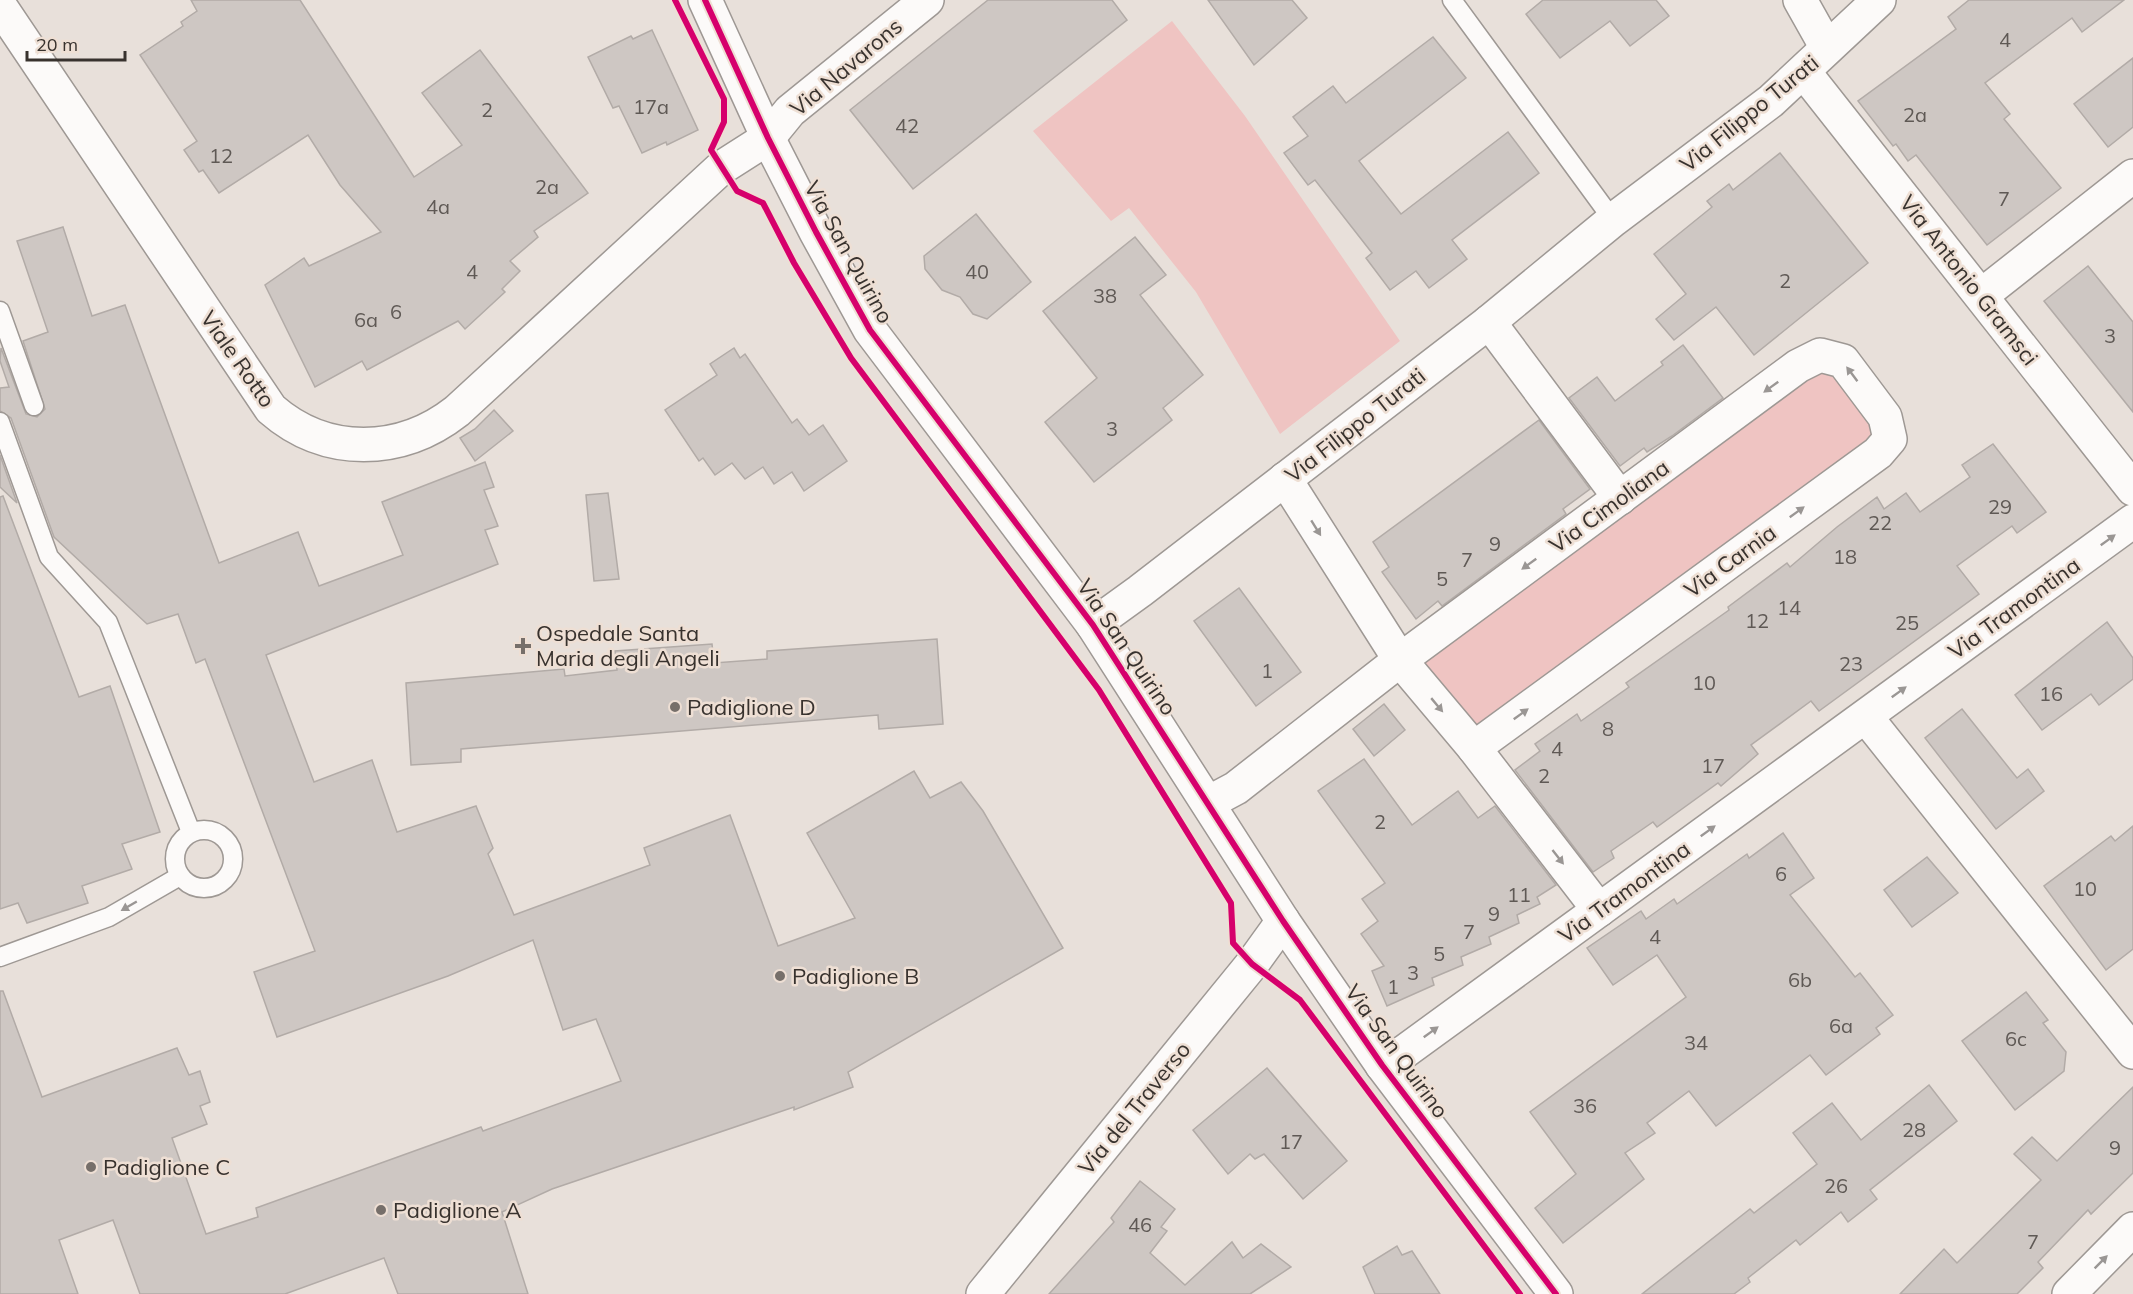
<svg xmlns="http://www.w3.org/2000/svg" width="2133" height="1294" font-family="Mulish,sans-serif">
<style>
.green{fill:#efc4c2}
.building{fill:#cec7c3;stroke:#b2aba7;stroke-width:1.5}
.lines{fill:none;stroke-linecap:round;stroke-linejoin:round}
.service-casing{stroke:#9e9894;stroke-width:21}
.minor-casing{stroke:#9e9894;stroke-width:36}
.service{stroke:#fcfaf9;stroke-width:18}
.minor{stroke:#fcfaf9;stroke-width:33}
.cycleway-casing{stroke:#eedfd4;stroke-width:10}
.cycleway{stroke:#d6006c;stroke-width:6}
.oneway{fill:#9a9694}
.poi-dot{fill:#766f6a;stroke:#eedfd4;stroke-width:2}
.labels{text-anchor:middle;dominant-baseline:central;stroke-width:5;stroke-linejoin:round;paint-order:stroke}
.number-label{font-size:20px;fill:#5f5955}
.street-label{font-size:22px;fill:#38322e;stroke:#eedfd4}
.poi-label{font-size:22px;fill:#38322e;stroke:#eedfd4;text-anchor:start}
</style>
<rect width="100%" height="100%" fill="#e8e0da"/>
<g class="green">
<path d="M1172,21L1245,116L1400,341L1280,434L1196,292L1129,208L1111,221L1033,131Z"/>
<path d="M1820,355L1890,439L1474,748L1400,660Z"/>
</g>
<g class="building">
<path d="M191,0H300L414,177L462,145L422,93L480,50L588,193L534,231L538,237L510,261L520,271L502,289L505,292L465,329L458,321L367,370L362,361L315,387L265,285L304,258L309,266L381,232L340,185L308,135L219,193L203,170L199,172L184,150L197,141L140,55L183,26L181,22L197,11Z"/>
<path d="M988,0H1112L1127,20L913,189L850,110Z"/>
<path d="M1208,0H1292L1307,18L1254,65Z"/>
<path d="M1543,0H1656L1669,16L1630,46L1610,21L1560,58L1526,14Z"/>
<path d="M1969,0H2124L2082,32L2072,18L1985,83L2010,114L2004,119L2061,188L1987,245L1916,155L1908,161L1896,144L1893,146L1858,101L1956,29L1948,17Z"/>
<path d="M652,30L698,130L667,145L666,142L642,153L619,106L613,108L588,57L631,36L633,39Z"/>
<path d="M1433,37L1466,78L1359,161L1401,214L1508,132L1539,173L1452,240L1467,259L1429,288L1416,271L1390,290L1366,258L1372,253L1315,180L1308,185L1284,153L1308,136L1293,117L1333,86L1346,103Z"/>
<path d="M2133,58V127L2108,147L2074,104Z"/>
<path d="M1780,153L1868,263L1754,355L1716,307L1674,340L1656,319L1686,294L1654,254L1712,207L1707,201L1729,184L1733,190Z"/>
<path d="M976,214L1031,282L987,319L973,314L960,297L942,290L925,269L924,256Z"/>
<path d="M63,227L92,316L125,305L219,563L298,532L319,586L403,555L382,502L485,462L494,487L484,490L498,526L485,530L498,564L266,655L314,782L372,760L397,832L476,806L493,848L488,854L514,915L650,865L644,848L730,815L778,946L855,918L807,833L914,771L930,798L961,782L983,811L1063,948L848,1072L853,1087L794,1110V1107L552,1189L502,1212L528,1294H398L384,1258L285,1294H140L113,1220L59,1240L78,1294H0V991H3L42,1097L177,1048L189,1075L200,1071L210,1102L200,1106L207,1124L172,1138L206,1234L258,1217L256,1208L481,1127L483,1131L621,1081L596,1019L563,1030L533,940L448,976L277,1037L254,972L315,951L205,659L196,663L178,614L147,624L54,537L11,418L0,411V388L9,387L0,361L1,348L26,414L37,417L45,409L23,341L48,332L17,241Z"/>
<path d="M1135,237L1166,275L1140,295L1203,375L1163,408L1172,420L1094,482L1045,422L1097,378L1043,311Z"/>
<path d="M2088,266L2133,322V412L2044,301Z"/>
<path d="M1683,345L1723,398L1672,436L1647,452L1644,448L1620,466L1569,398L1597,377L1615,401L1663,365L1661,362Z"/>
<path d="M734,348L740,358L745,354L792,423L797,419L809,435L823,425L847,461L804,491L792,472L774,484L763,467L745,479L732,463L715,475L703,458L699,461L665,410L717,375L710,364Z"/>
<path d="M494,410L513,431L475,461L460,438L475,429Z"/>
<path d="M1539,420L1590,489L1563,509L1566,514L1442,606L1438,601L1416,619L1382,572L1389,567L1373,542Z"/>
<path d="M1993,444L2046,512L2017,533L2012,526L1957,566L1979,594L1819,711L1811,701L1751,745L1758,754L1721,786L1718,783L1657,827L1653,822L1611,851L1614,858L1593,872L1515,770L1540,751L1535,744L1577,714L1581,721L1629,687L1626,683L1729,610L1728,607L1787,563L1790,567L1837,527L1877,497L1884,509L1906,493L1920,512L1970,477L1962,465Z"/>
<path d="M0,455L17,503L0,487Z"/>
<path d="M608,493L619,579L594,581L586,495Z"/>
<path d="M3,496L79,697L110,686L160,832L122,844L132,869L82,886L88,903L27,923L18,903L0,909V497Z"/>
<path d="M1239,588L1301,672L1256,706L1194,621Z"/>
<path d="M2107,622L2133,658V679L2099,705L2091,694L2042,730L2015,695Z"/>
<path d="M937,639L943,724L879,729L878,715L461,749V762L411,765L406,683L564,669L565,676L617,670L615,651L712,644L714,663L767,659V651Z"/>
<path d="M1384,704L1405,730L1374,756L1353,729Z"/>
<path d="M1962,709L2017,778L2028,769L2044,791L1996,829L1925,738Z"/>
<path d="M1364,759L1412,825L1458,791L1478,818L1495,806L1556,885L1537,897L1540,904L1517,915L1519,923L1489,937L1491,944L1461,957L1463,965L1432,978L1434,985L1387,1006L1372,971L1384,966L1361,934L1378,921L1362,899L1385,883L1318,791Z"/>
<path d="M2133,826V949L2106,970L2044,886L2111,836L2115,841Z"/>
<path d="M1783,833L1814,878L1790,895L1855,977L1860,973L1893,1015L1876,1028L1880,1034L1826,1075L1810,1055L1716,1126L1689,1091L1647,1123L1655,1133L1625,1153L1644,1179L1563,1243L1535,1208L1576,1174L1530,1112L1686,997L1657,955L1613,985L1587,948L1641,911L1646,919L1674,899L1677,904L1747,854L1749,858Z"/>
<path d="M1927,857L1958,893L1912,927L1884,890Z"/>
<path d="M2026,992L2048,1020L2043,1023L2066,1052L2064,1071L2015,1110L1962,1041Z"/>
<path d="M1267,1068L1347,1161L1303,1199L1264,1154L1255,1159L1250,1154L1228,1174L1193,1130Z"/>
<path d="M1929,1085L1957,1121L1870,1190L1877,1199L1848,1222L1841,1212L1800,1245L1796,1240L1748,1278L1750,1282L1734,1294H1642L1750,1209L1754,1213L1817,1164L1793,1133L1832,1103L1861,1140Z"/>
<path d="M2133,1087V1173L2091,1214L2088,1210L2038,1262L2043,1268L2017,1294H1900L1944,1249L1957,1263L2041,1180L2014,1154L2032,1137L2057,1161Z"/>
<path d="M1140,1181L1175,1209L1161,1227L1167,1231L1150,1253L1185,1285L1232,1242L1243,1258L1261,1244L1291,1267L1250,1294H1049L1114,1222L1111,1218Z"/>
<path d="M1397,1246L1402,1255L1412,1251L1440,1294H1375L1363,1267Z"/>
</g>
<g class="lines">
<defs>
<g id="service">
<path d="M1452,0L1613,220"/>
<path d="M0,311L34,406"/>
<path d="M0,422L49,557L108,622L191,832"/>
<circle cx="204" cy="859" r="29"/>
<path d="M0,957L109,917L180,876"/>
</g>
<g id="minor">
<path d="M705,0L768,138L816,232L870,330L1093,625L1283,921L1382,1065L1556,1294"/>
<path d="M1800,0L1827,48"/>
<path d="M0,6L271,409C326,457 401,455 457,411L721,168L768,138L790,111L927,0"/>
<path d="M1804,72L2133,489"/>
<path d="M1982,295L2133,176"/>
<path d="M1489,322L1620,498"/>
<path d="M1285,479L1400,660L1474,748L1599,910"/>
<path d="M1093,625L1140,591L1489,322L1613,220L1771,101L1879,0"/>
<path d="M1866,717L2133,1052"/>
<path d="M1208,803L1236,788L1400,660L1798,366L1820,355L1843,361L1885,417L1890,439L1878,453L1474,748"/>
<path d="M1382,1065L1404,1052L2133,521"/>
<path d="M983,1294L1252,964L1283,921"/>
<path d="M2069,1294L2133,1229"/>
</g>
</defs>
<use href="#service" class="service-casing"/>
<use href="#minor" class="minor-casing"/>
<use href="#service" class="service"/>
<use href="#minor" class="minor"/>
<defs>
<g id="cycleway">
<path d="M675,0L724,99V122L711,150L737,191L763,203L794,263L851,358L1099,690L1231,903L1233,943L1252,964L1300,1000L1520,1294"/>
<path d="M705,0L768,138L816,232L870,330L1093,625L1283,921L1382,1065L1556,1294"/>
</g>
</defs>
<use href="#cycleway" class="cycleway-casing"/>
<use href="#cycleway" class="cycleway"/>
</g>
<defs><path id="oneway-solid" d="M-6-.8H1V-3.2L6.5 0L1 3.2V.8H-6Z" transform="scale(1.5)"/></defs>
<g class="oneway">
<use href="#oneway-solid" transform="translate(1852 374) rotate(-127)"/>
<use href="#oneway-solid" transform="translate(1771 387) rotate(144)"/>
<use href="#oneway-solid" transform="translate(1797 512) rotate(-36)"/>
<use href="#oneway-solid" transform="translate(1316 528) rotate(58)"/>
<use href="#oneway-solid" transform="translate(2108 540) rotate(-36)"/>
<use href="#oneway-solid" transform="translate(1529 564) rotate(144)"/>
<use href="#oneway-solid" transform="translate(1899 692) rotate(-36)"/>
<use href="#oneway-solid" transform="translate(1437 705) rotate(50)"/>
<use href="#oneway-solid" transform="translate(1521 714) rotate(-36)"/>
<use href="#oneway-solid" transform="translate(1708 831) rotate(-36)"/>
<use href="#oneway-solid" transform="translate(1558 857) rotate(52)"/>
<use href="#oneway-solid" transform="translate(129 906) rotate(150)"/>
<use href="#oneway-solid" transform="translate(1431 1032) rotate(-36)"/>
<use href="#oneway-solid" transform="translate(2101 1262) rotate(-45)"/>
</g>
<g class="poi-dot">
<path d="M520 637h6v6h6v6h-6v6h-6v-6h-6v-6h6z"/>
<circle cx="675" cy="707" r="6"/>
<circle cx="780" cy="976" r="6"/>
<circle cx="91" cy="1167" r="6"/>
<circle cx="381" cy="1210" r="6"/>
</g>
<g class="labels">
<g class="number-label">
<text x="2005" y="39">4</text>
<text x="651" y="106">17a</text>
<text x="487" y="109">2</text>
<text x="1915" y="114">2a</text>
<text x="907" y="125">42</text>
<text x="221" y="155">12</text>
<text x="547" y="186">2a</text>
<text x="2004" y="198">7</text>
<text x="438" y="206">4a</text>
<text x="472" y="271">4</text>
<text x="977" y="271">40</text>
<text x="1785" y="280">2</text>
<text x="1105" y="295">38</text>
<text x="396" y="311">6</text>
<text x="366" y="319">6a</text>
<text x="2110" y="335">3</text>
<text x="1112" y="428">3</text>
<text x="2000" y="506">29</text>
<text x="1880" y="522">22</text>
<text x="1495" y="543">9</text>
<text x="1845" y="556">18</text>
<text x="1467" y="559">7</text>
<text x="1442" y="578">5</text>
<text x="1789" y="607">14</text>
<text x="1757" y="620">12</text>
<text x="1907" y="622">25</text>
<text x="1851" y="663">23</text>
<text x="1267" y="670">1</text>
<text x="1704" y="682">10</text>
<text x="2051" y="693">16</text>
<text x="1608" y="728">8</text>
<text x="1557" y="748">4</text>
<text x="1713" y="765">17</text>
<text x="1544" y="775">2</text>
<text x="1380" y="821">2</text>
<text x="1781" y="873">6</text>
<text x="2085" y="888">10</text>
<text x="1519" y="894">11</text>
<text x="1494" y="913">9</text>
<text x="1469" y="931">7</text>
<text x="1655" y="936">4</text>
<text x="1439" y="953">5</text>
<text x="1413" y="972">3</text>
<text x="1800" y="979">6b</text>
<text x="1393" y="986">1</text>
<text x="1841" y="1025">6a</text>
<text x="2016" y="1038">6c</text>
<text x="1696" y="1042">34</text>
<text x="1585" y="1105">36</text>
<text x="1914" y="1129">28</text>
<text x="1291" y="1141">17</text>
<text x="2115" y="1147">9</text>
<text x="1836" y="1185">26</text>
<text x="1140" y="1224">46</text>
<text x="2033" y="1241">7</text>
</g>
<g class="street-label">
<text transform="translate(846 67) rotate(-40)">Via Navarons</text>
<text transform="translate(1749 113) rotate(-39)">Via Filippo Turati</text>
<text transform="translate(849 252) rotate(61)">Via San Quirino</text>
<text transform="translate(1969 280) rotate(52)">Via Antonio Gramsci</text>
<text transform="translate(238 359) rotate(55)">Viale Rotto</text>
<text transform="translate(1355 425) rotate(-38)">Via Filippo Turati</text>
<text transform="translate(1609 506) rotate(-36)">Via Cimoliana</text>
<text transform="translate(1730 561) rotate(-36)">Via Carnia</text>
<text transform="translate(2014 608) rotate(-36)">Via Tramontina</text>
<text transform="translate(1127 647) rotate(56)">Via San Quirino</text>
<text transform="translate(1624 892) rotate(-36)">Via Tramontina</text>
<text transform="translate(1397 1051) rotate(54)">Via San Quirino</text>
<text transform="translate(1134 1108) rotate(-51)">Via del Traverso</text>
</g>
<g class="poi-label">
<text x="536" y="633">Ospedale Santa<tspan x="536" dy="25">Maria degli Angeli</tspan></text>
<text x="687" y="707">Padiglione D</text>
<text x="792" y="976">Padiglione B</text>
<text x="103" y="1167">Padiglione C</text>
<text x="393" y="1210">Padiglione A</text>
</g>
</g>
<path d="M27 51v9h98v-9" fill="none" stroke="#38322e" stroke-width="3"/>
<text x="36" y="51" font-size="18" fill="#38322e" stroke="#eedfd4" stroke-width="4.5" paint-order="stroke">20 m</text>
</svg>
